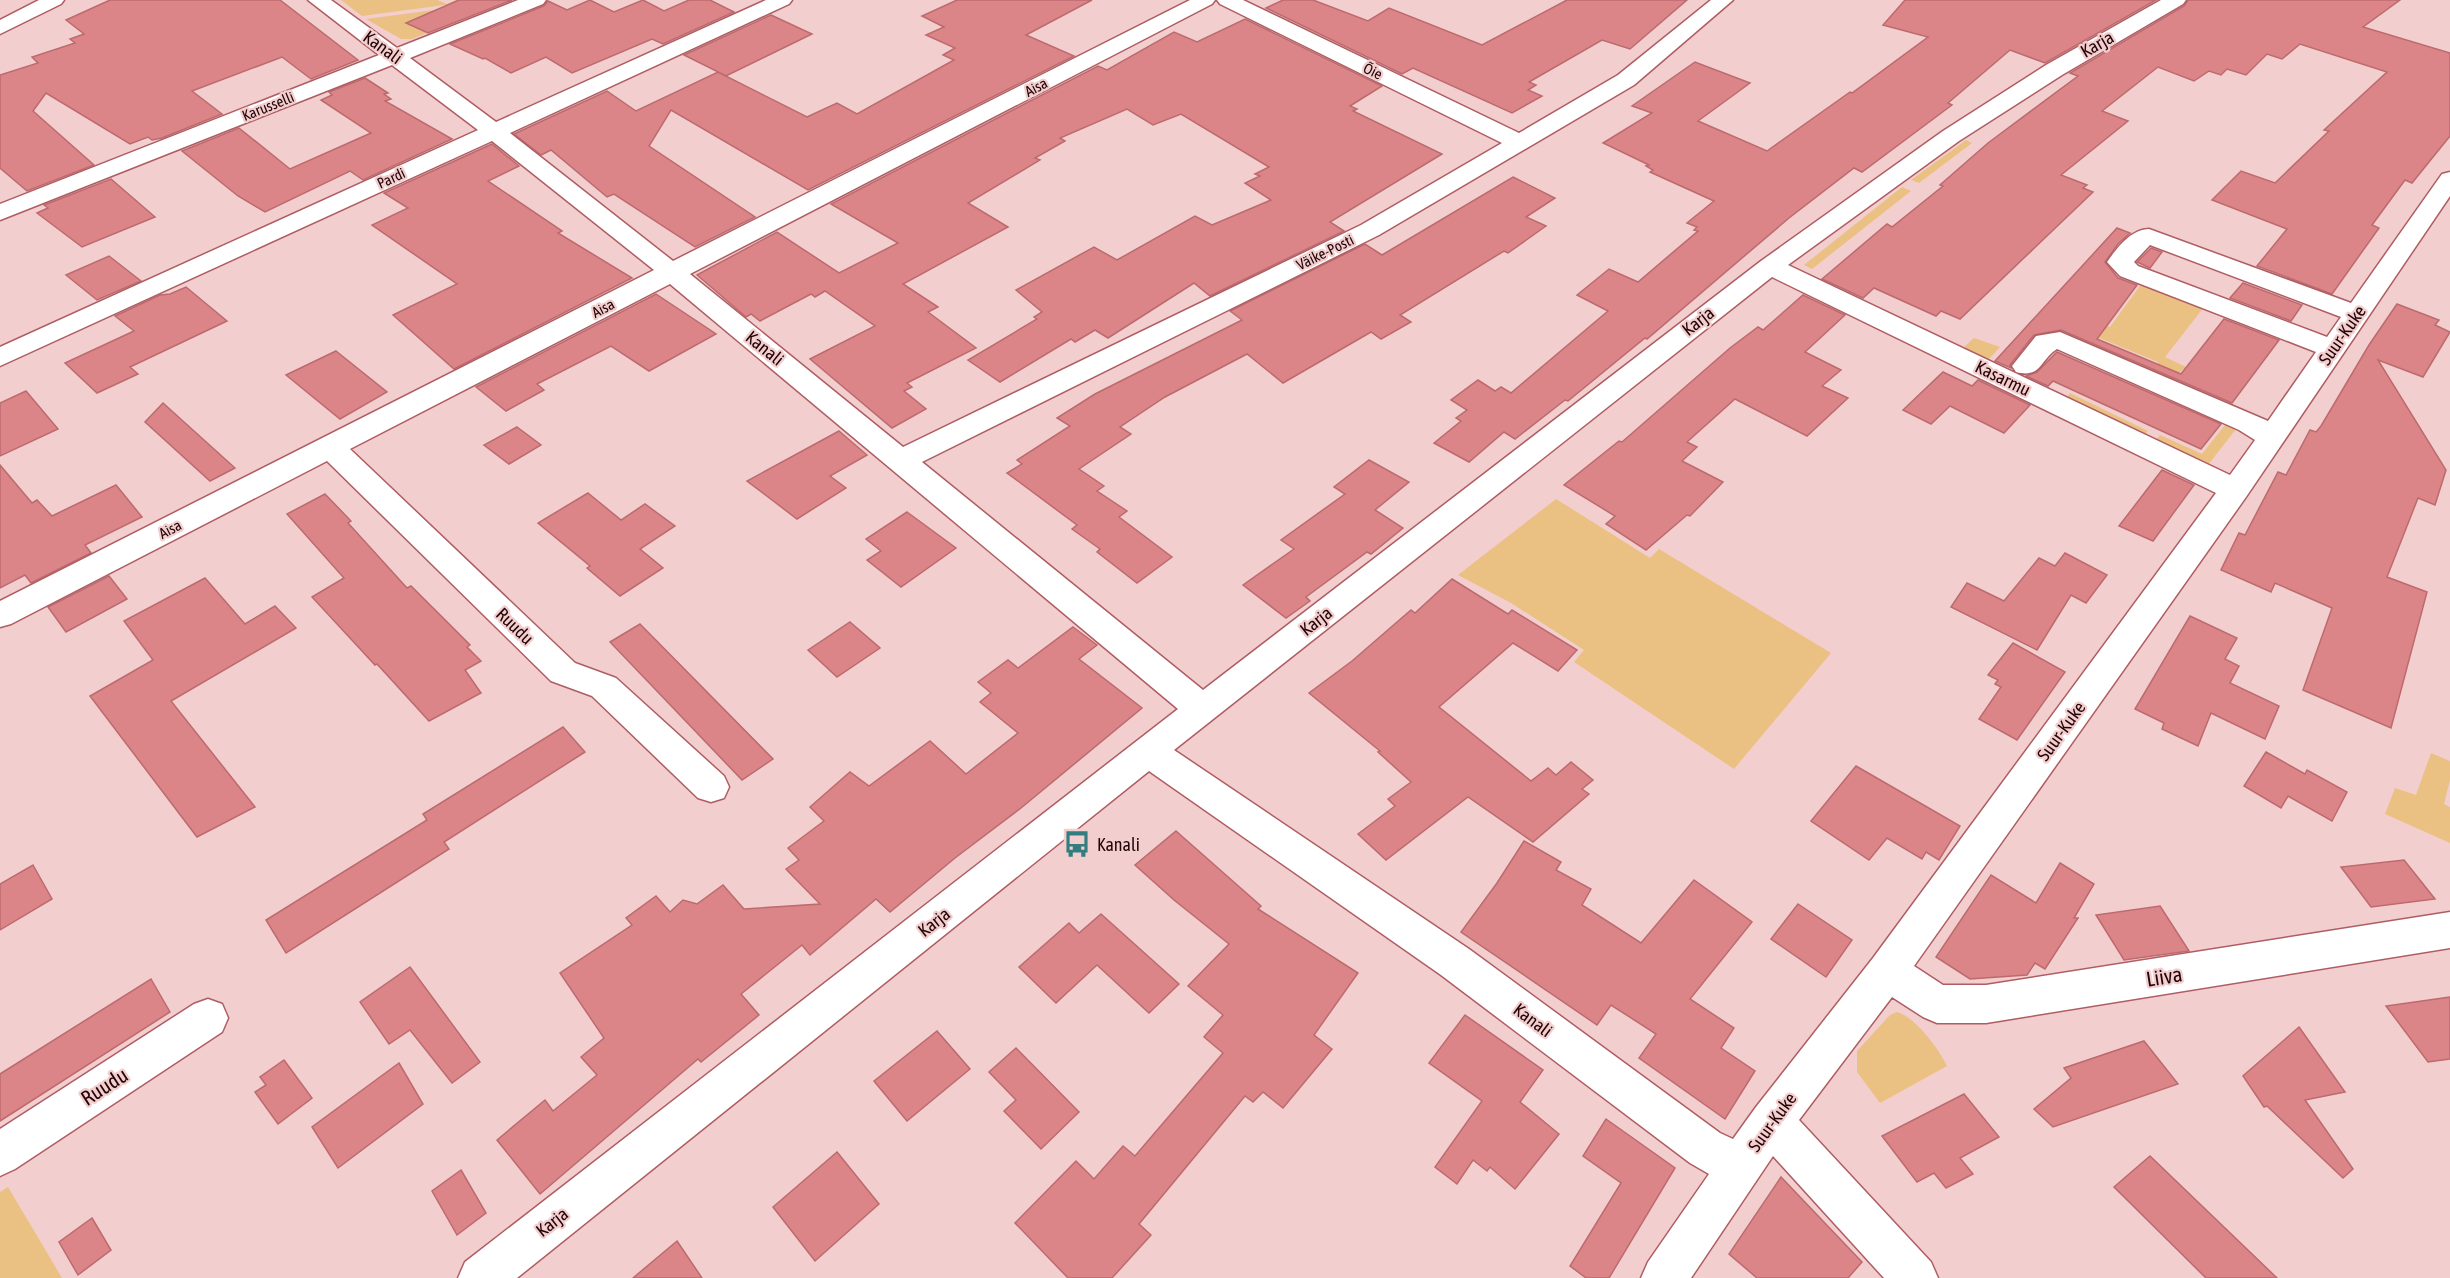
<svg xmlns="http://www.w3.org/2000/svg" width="2450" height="1278" font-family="'Asap Condensed',sans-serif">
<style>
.green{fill:#eac182}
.building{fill:#db8588;stroke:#bd6a6e;stroke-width:1.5}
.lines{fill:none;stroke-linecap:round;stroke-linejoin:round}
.minor-casing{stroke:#af5d62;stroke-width:3}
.minor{fill:#fff;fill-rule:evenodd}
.labels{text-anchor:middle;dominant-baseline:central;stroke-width:4.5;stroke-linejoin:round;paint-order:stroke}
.far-street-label{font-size:15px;fill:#220407;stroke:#f3cece}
.street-label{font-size:18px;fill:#220407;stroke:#f3cece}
.poi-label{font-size:18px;fill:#220407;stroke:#f3cece;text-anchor:start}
.near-street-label{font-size:21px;fill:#220407;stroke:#f3cece}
</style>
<rect width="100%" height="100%" fill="#f3cece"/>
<g class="green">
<path d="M341,0H437L447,4L456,0H482L362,16Z"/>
<path d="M502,1L504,2L412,39H401L366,19Z"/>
<path d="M1966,140L1972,143L1919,183L1911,180Z"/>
<path d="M1902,187L1911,191L1812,269L1804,265Z"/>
<path d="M2142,283L2204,307L2165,357L2186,367L2170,382L2150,373L2158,362L2097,337L2083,316L2110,327Z"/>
<path d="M1974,338L2000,347L1986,362L1967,354L1965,346Z"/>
<path d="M2070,393L2148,431L2144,436L2066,399Z"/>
<path d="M2225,425L2236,429L2208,465L2155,441L2160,435L2202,454Z"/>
<path d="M1556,499L1650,558L1659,549L1831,653L1734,769L1574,662L1584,650L1511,603L1458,575Z"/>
<path d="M2431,753L2450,761V780L2444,804L2450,807V843L2385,814L2395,788L2416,795Z"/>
<path d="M1897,1012C1915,1017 1939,1049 1947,1066L1880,1103L1857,1072V1051L1890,1015Z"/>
<path d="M8,1187L62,1278H0V1192Z"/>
</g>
<g class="building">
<path d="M110,0H280L358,60L311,79L282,57L192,91L222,114L162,138L152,140L148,137L130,144L46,93L33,111L94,165L27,191L0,168V75L38,63L32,57L75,43L70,39L84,34L66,20Z"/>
<path d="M459,0H512L428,33L406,23Z"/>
<path d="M590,0L614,12L643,0L664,11L689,0H710L734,12L663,44L652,39L572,73L546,57L511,73L485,58L483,59L450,44L544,6L548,1L567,10Z"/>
<path d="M957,0H1092L1026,35L1074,56L808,190L671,110L649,146L755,217L695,247L614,194L607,197L551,150L541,155L514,134L607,91L636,111L718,72L807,117L837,103L857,114L954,60L943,55L955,48L926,35L944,27L922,16Z"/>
<path d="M1283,0H1313L1368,21L1389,8L1482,45L1567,0H1687L1630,49L1602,40L1529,82L1536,85L1528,90L1542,96L1512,113L1413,68L1402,74L1266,8Z"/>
<path d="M1905,0H2156L2045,63L2010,50L1948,103L1952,105L1862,172L1854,168L1789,218L1647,339L1645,338L1568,401L1565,400L1515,439L1504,432L1469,462L1434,443L1461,421L1456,418L1467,410L1451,400L1478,380L1495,391L1501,387L1511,393L1608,311L1577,295L1609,269L1638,282L1698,231L1694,230L1697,227L1687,223L1714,201L1650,172L1653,170L1646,166L1649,165L1603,143L1652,113L1632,106L1695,62L1750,83L1698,121L1767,151L1850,92L1852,93L1928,37L1883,25Z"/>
<path d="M2188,0H2400L2363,27L2450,53V136L2412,183L2405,180L2372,225L2379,228L2332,294L2257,266L2287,229L2212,200L2241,171L2275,183L2329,131L2324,130L2387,72L2300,44L2282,59L2267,54L2246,75L2227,69L2221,75L2209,71L2194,81L2158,67L2102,111L2128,121L2061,175L2087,185L2083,188L2093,192L1960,319L1941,311L1936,316L1874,288L1863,298L1822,279L1887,224L1892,227L1943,186L1940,185L1988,143L2078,76L2070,73L2184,6Z"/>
<path d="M771,15L812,34L726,76L684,55Z"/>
<path d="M1245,19L1382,86L1350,106L1357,109L1353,111L1442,154L1330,222L1344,231L1210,296L1194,283L1108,338L1095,330L1075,342L1071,339L1000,382L968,360L1037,319L1034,317L1042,312L1016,290L1094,247L1117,260L1195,216L1212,225L1271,200L1245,183L1260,176L1255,174L1269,167L1181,114L1153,125L1127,109L1060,138L1065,141L1035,158L1040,160L968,203L1008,227L903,284L938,307L928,312L976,348L907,383L912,387L904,391L926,409L892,428L810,359L875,326L825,291L815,297L811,294L760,321L751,314L746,317L697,275L777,232L839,273L898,243L831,204L1098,66L1107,70L1174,32L1197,42Z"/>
<path d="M365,78L388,93L384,94L391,99L385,101L452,139L363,180L350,171L265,212L238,196L182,151L239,128L290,169L371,133L321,100L332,95L329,92Z"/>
<path d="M492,144L519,166L488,181L562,231L558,233L632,278L454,369L393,315L457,284L372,225L408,208L384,193Z"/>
<path d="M1513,177L1555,198L1526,217L1546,226L1508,253L1504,251L1400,315L1411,322L1381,339L1371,332L1283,383L1247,354L1165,397L1120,427L1131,434L1079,469L1104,486L1097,491L1127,511L1119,517L1172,557L1137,583L1097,552L1100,549L1072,529L1077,525L1007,473L1022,464L1017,460L1070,426L1057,418L1095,394L1242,320L1230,311L1365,244L1382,255Z"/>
<path d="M111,179L155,217L82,247L37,213L48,208L44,205Z"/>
<path d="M2117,228L2130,233L2118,244L2105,262L2118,278L2137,285L2097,339L2181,374L2224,319L2279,340L2232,403L2061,330L2034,335L2010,365L2011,368L1995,361Z"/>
<path d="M2151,248L2162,252L2150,268L2137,262Z"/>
<path d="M109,256L141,281L97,300L66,275Z"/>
<path d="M2243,283L2302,305L2291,321L2230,298Z"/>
<path d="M186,287L227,321L130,367L138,374L97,393L65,363L134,331L115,316L160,295L170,294Z"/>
<path d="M656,294L716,334L649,371L611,346L537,384L544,390L506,411L476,387Z"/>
<path d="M1803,295L1845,315L1805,352L1841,370L1822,386L1848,398L1807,436L1735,399L1687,442L1697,447L1682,461L1723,482L1690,516L1687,515L1646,550L1606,524L1615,516L1564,485L1619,441L1622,442L1730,348L1758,327L1763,330Z"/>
<path d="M2397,304L2439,320L2435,325L2450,332L2423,377L2378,360L2446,470L2435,505L2418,498L2387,577L2427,592L2391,728L2303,690L2332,608L2275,583L2271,592L2221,570L2239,533L2245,535L2278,472L2286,475L2310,430L2316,432L2321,426L2369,345Z"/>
<path d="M336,351L387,392L340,419L286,375Z"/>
<path d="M2057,352L2221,424L2201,449L2053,381L2048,386L2026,376L2037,372Z"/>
<path d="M1943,372L1972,386L1978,380L2030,405L2004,433L1950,406L1931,424L1903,410Z"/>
<path d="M26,391L58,429L0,456V403Z"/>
<path d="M163,403L235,468L210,481L145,422Z"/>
<path d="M517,427L541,445L509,464L484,445Z"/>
<path d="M839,431L867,455L830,476L846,488L797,519L747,481Z"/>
<path d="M1369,460L1409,482L1375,510L1403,528L1371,554L1367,552L1306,597L1310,601L1286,618L1243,585L1294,549L1281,540L1345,494L1334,487Z"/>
<path d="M0,465L32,503L37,500L52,516L116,485L142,517L85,545L91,553L31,583L25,575L0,588Z"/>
<path d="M2162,470L2194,485L2153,541L2119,526Z"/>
<path d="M588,493L621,520L645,504L675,526L640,549L663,568L620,596L587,568L590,566L538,523Z"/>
<path d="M325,494L351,521L348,523L407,588L411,586L470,645L467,647L481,661L465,670L481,693L429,721L377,664L375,665L312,597L344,578L287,514Z"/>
<path d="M907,512L956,548L901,587L867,560L881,551L866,539Z"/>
<path d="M2065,553L2107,575L2086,603L2071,595L2037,650L1951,607L1967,583L2004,601L2039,558L2055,566Z"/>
<path d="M109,576L127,599L66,632L48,607Z"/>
<path d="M205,578L245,624L275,606L296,628L171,701L255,807L197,837L90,696L153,660L124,621Z"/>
<path d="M1452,579L1508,614L1512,610L1577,650L1558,671L1513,643L1439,707L1531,781L1548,768L1556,775L1571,762L1593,780L1582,789L1589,794L1533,842L1468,797L1386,860L1358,834L1395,806L1388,799L1411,782L1378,752L1380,751L1309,693L1352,661L1411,610L1415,613Z"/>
<path d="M2190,616L2237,638L2225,659L2239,666L2230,683L2279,706L2265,739L2211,713L2198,746L2162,729L2164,723L2135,709Z"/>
<path d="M850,622L880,648L837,677L808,650Z"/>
<path d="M640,624L773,759L742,780L610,642Z"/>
<path d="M1073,627L1097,645L1079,659L1142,708L1021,808L955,858L890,912L876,899L810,955L802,945L741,994L759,1015L701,1062L698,1059L540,1194L497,1140L545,1100L553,1111L597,1075L581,1057L604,1038L560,973L632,925L626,918L656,896L670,912L683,900L697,904L723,885L744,909L820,904L786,869L799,860L788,848L824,821L810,807L850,772L869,786L930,741L966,774L1018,733L980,702L991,693L978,682L1008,660L1018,668Z"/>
<path d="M2013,643L2065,672L2017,740L1979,719L2001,687L1995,684L1998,680L1988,675Z"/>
<path d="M563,727L585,752L444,842L449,849L286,953L266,920L427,820L423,814Z"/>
<path d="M2266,752L2305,774L2307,770L2347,792L2332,821L2288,796L2281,808L2244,786Z"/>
<path d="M1856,766L1960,826L1939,860L1926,852L1922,859L1887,838L1869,860L1811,821Z"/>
<path d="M1176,831L1261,906L1258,909L1358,973L1314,1035L1332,1049L1283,1108L1263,1092L1253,1102L1245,1096L1139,1224L1151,1235L1112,1278H1068L1015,1223L1076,1161L1094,1179L1123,1146L1135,1156L1223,1053L1204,1037L1223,1015L1188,986L1229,944L1174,900L1135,865Z"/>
<path d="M1524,841L1561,862L1556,870L1591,889L1582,905L1641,943L1694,880L1752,922L1690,999L1734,1028L1721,1048L1755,1071L1725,1119L1639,1058L1656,1034L1611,1005L1597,1025L1461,932L1497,883Z"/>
<path d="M2404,860L2435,899L2371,907L2341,867Z"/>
<path d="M2060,863L2094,884L2074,918H2078L2045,969L2035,963L2027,975L1970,979L1936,957L1991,875L2036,903Z"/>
<path d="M33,865L52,899L0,930V884Z"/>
<path d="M1798,904L1852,940L1826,977L1771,939Z"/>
<path d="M2160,906L2189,951L2124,960L2096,915Z"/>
<path d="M1101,914L1179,984L1149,1013L1097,965L1056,1003L1019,967L1069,923L1079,933Z"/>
<path d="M410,967L480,1062L452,1083L410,1030L389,1044L360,1002Z"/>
<path d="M151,979L170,1012L0,1121V1074Z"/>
<path d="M2450,997V1059L2428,1062L2386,1006Z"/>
<path d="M1465,1015L1543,1070L1520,1102L1559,1134L1515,1189L1490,1167L1487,1171L1473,1160L1457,1184L1435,1167L1482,1101L1429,1063Z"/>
<path d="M2299,1027L2345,1092L2305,1100L2353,1169L2343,1178L2267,1106L2264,1107L2243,1076Z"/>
<path d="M937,1031L970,1069L907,1121L874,1081Z"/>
<path d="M2144,1041L2178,1084L2053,1127L2034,1109L2071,1078L2064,1068Z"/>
<path d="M1016,1048L1079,1112L1041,1149L1004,1111L1016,1100L989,1072Z"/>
<path d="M284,1060L312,1098L278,1124L255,1092L266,1085L260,1077Z"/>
<path d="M399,1063L423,1104L338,1168L312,1127Z"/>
<path d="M1964,1094L1999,1137L1960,1158L1973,1174L1946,1188L1934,1173L1917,1182L1882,1136Z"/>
<path d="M1606,1119L1675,1168L1609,1278H1586L1570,1266L1621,1183L1583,1156Z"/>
<path d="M837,1152L879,1204L815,1261L773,1207Z"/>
<path d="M2150,1156L2277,1278H2206L2114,1187Z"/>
<path d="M461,1170L486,1213L457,1235L432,1191Z"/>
<path d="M1781,1177L1862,1262L1848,1278H1757L1729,1254Z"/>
<path d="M92,1218L111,1250L78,1275L59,1242Z"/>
<path d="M677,1241L702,1278H633Z"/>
</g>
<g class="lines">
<defs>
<g id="minor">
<path d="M39,0H64L61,4L0,34V20Z"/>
<path d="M308,0H331L397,48L518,0H546L543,4L410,58L496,122L766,0H792L789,4L510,133L673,261L1190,0H1215L1212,4L690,274L903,447L1361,225L1502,143L1220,4L1217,0H1243L1519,133L1618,75L1711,0H1733L1634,85L1379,235L922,462L1203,690L1761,261L1943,131L2046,65L2161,0H2186L2183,4L2062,75L1959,141L1788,265L2230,475L2255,440L2239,430L2057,349C2040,359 2042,379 2016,372L2012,366L2036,336L2060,332L2268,421L2316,352L2120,276L2107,262C2117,248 2131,229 2149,229L2351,303L2442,174L2450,172V196L2246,497L1914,966L1943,985H1986L2450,912V948L1986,1023H1937L1923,1017L1892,997L1799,1120L1931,1262L1938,1278H1884L1773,1156L1691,1278H1641L1648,1262L1709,1174L1690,1163L1441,975L1149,771L517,1278H458L465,1262L1178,709L670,284L350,449L575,663L616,678L724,776L729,787L724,798L711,802L698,798L592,696L551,681L327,461L11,624L0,627V601L654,270L492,141L0,366V347L478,130L392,65L0,220V204L379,55ZM2150,245L2341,317L2327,337L2138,266L2134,262ZM1772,277L2216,493L1873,958L1756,1107L1733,1139L1720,1133L1469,949L1174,750Z"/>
<path d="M208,999L222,1004L228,1018L222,1032L15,1169L0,1176V1129L194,1004Z"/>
</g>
</defs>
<use href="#minor" class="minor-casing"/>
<use href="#minor" class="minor"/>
</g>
<defs>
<symbol id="bus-bare" viewBox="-9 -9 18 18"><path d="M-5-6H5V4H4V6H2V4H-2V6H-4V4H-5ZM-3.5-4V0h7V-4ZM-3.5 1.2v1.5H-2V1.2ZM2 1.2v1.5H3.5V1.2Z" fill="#347d7f" stroke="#f3cece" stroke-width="2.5" paint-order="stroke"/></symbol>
</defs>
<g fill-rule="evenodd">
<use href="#bus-bare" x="1058" y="825" width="38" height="38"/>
</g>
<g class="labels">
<g class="far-street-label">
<text transform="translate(1373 71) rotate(26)">Õie</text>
<text transform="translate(1036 87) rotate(-27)">Aisa</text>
<text transform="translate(268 106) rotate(-22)">Karusselli</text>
<text transform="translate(391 178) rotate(-25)">Pardi</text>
<text transform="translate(1325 252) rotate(-26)">Väike-Posti</text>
<text transform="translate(603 308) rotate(-27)">Aisa</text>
<text transform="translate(170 529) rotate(-27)">Aisa</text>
</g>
<g class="street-label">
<text transform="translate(2097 44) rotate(-30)">Karja</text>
<text transform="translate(383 47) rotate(36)">Kanali</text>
<text transform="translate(1698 321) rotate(-38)">Karja</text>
<text transform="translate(2342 335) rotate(-55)">Suur-Kuke</text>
<text transform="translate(765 348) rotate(39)">Kanali</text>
<text transform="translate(2003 378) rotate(26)">Kasarmu</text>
<text transform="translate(1316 621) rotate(-38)">Karja</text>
<text transform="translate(515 626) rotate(44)">Ruudu</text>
<text transform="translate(2061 731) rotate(-54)">Suur-Kuke</text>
<text transform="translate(934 922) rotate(-38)">Karja</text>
<text transform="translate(1533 1020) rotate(37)">Kanali</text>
<text transform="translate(1772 1122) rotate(-54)">Suur-Kuke</text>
<text transform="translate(552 1222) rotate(-38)">Karja</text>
</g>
<g class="poi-label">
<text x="1097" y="844">Kanali</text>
</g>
<g class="near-street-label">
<text transform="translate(2164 976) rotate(-9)">Liiva</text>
<text transform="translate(104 1086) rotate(-33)">Ruudu</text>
</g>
</g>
</svg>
